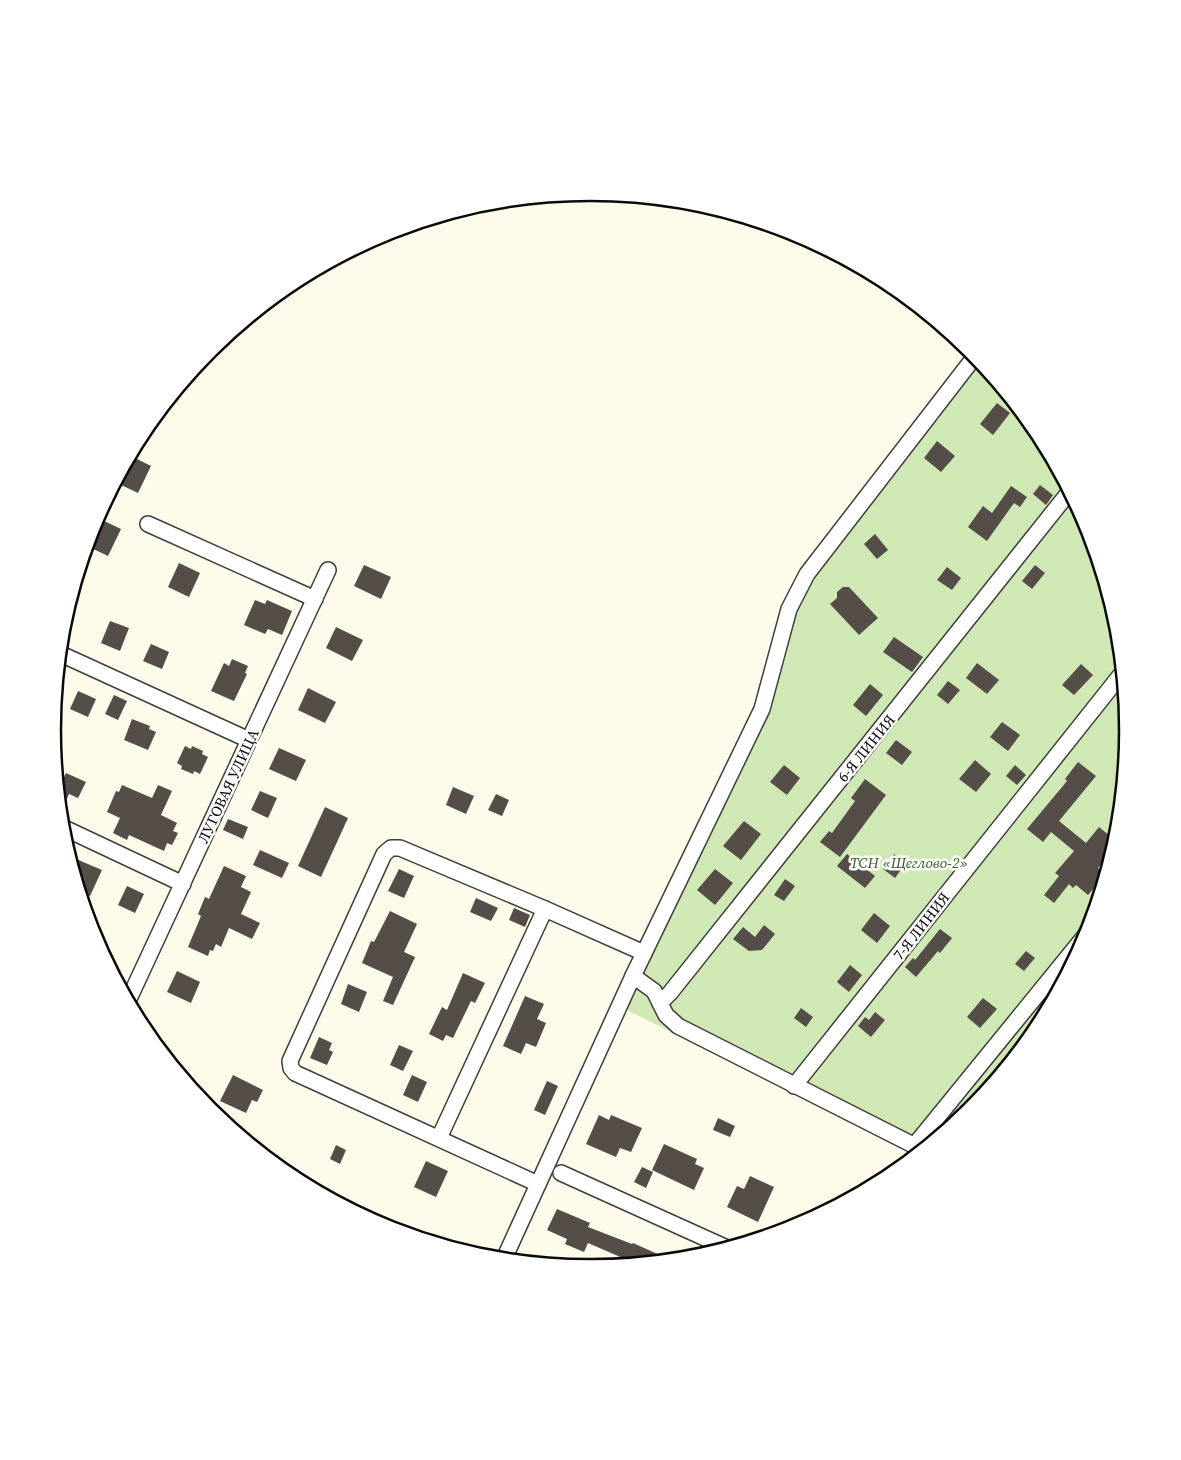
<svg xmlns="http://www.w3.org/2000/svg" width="1181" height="1460" font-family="'Source Serif 4',serif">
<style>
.green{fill:#cfe8b4}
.building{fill:#544d48}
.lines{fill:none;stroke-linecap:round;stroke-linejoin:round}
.minor-casing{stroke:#3e3e3e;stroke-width:18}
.minor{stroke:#fff;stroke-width:15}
.labels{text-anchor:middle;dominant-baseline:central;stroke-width:5;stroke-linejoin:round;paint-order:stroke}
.street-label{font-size:15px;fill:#0b0b0b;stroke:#fff}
.park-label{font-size:15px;font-style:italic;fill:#2b621c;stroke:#fff}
.rim{fill:none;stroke:#0b0b0b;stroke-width:2.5}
</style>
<rect width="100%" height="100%" fill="#fffbea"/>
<path class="green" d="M980,361L1038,431L1088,524L1118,625L1128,730L1118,835L1087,936L1038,1029L971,1111L917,1155L625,1009L768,711L794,612L812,577Z"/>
<g class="building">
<path d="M997,403L1010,413L993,435L980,424Z"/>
<path d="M937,441L955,456L941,472L924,458Z"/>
<path d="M131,456L151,466L138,493L117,483Z"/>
<path d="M1040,485L1053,495L1046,505L1033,494Z"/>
<path d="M1011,486L1027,497L1020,507L1014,503L987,541L968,527L983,506L992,513Z"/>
<path d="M100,519L121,529L108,556L87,546Z"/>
<path d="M875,534L888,550L877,559L864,544Z"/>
<path d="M179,563L200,573L189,597L168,587Z"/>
<path d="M364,565L391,577L381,599L354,586Z"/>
<path d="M1035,565L1045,573L1032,589L1022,581Z"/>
<path d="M947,567L961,578L952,590L937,580Z"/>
<path d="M843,587H849L878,618L859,635L830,604L837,598V592Z"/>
<path d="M255,600L265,604L267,600L292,611L282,635L268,629L265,634L244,625Z"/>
<path d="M110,621L129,628L120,651L101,643Z"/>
<path d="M336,627L363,640L352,661L326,648Z"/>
<path d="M894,637L923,657L912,672L883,652Z"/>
<path d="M151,644L169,652L162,669L143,661Z"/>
<path d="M232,659L248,666L245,673L247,674L234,701L211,691L224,663L229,666Z"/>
<path d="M977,663L999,680L987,694L966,678Z"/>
<path d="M1081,664L1093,675L1074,695L1062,685Z"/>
<path d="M948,681L960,690L948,704L937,695Z"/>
<path d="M870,684L883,695L866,716L853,705Z"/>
<path d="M308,688L336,702L325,723L298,710Z"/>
<path d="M78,691L96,699L88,717L70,709Z"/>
<path d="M114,695L127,701L118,720L105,714Z"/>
<path d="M132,719L150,726L149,729L156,732L148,750L124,740Z"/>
<path d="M1002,722L1020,735L1008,751L990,737Z"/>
<path d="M896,740L912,752L902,765L886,753Z"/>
<path d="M185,746L191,749L192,746L203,751L202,754L208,757L200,774L194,771L193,774L181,769L182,766L177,763Z"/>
<path d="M279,748L306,760L296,781L269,769Z"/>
<path d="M975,760L991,774L976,792L959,779Z"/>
<path d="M1078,762L1096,776L1059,821L1086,843L1099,827L1116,841L1114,849L1098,868L1105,875L1088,895L1076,885L1073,888L1069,884L1054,903L1044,895L1059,876L1055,873L1074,851L1051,832L1043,842L1027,829L1067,781L1065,779Z"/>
<path d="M784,765L800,778L787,795L770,782Z"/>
<path d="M1015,765L1026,775L1017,785L1006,776Z"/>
<path d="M66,773L86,782L78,798L69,794L61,812L58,790Z"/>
<path d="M865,779L886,795L840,857L820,842L829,831L832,833L855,801L851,798Z"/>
<path d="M122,785L152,798L158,785L172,791L161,815L177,823L173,831L178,833L172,845L167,843L164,851L129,835L127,840L113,833L120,818L107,812L116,791L119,792Z"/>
<path d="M453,787L474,796L466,814L446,805Z"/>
<path d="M260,791L277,798L268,818L251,810Z"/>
<path d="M496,794L509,800L502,816L488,810Z"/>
<path d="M325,807L348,818L321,877L298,866Z"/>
<path d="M228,819L248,827L243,839L223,830Z"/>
<path d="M744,821L761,834L741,860L723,846Z"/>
<path d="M260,850L289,863L282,878L253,865Z"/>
<path d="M847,854L875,876L865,888L837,866Z"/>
<path d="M894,854L906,863L895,878L883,869Z"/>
<path d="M69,856L102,870L90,896L80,892Z"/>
<path d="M224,866L246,876L241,887L251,892L241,914L260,923L252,939L229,928L221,947L216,944L213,951L210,950L208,956L188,947L201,916L198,914L205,897L209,899Z"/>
<path d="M399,869L414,876L404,898L388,891Z"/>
<path d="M715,869L733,883L715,905L697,890Z"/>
<path d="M785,879L795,886L784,901L774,895Z"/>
<path d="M127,886L144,894L135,913L118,905Z"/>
<path d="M476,898L498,908L491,921L470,912Z"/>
<path d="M514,908L530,915L525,927L509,920Z"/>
<path d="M390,911L417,924L404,952L415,957L393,1005L383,1001L393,977L362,963L371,941L374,942Z"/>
<path d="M874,913L890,926L877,943L861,930Z"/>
<path d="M764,925L775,934L762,950L749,951L733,939L743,927L755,937Z"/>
<path d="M940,929L952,938L940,953L938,951L916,977L905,967L913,958L915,960Z"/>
<path d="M1026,951L1035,958L1024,971L1015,964Z"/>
<path d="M850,965L862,975L849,992L837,982Z"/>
<path d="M177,971L200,982L191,1003L167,992Z"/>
<path d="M463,973L485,983L475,1003L471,1001L453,1038L446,1035L443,1041L429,1034L442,1007L447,1010Z"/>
<path d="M348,984L367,992L359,1012L341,1004Z"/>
<path d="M525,996L544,1004L537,1019L546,1023L536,1047L526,1043L521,1054L503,1046Z"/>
<path d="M983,998L997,1009L980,1028L967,1017Z"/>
<path d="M801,1008L813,1017L806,1027L794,1018Z"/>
<path d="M875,1012L885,1020L871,1037L858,1026L865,1017L869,1020Z"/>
<path d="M319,1037L332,1043L329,1050L333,1052L327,1065L310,1058Z"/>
<path d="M399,1045L413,1051L403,1071L390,1065Z"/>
<path d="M233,1075L263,1090L257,1102L252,1100L246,1113L220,1101Z"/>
<path d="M412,1075L427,1082L418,1102L403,1095Z"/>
<path d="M547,1081L558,1086L545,1115L534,1110Z"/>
<path d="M599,1115L609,1120L611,1115L642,1128L631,1152L620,1148L616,1157L586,1144Z"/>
<path d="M718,1118L735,1126L730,1137L713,1130Z"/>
<path d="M664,1144L697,1159L695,1164L704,1168L694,1190L652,1170Z"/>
<path d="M336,1145L346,1150L340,1164L330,1159Z"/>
<path d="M426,1161L448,1171L436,1197L414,1187Z"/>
<path d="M642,1167L653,1172L646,1188L634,1182Z"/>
<path d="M750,1176L774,1187L758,1222L727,1207L737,1186L744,1189Z"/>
<path d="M557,1209L590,1223L588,1227L632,1244L633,1243L671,1260L622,1265L625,1259L588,1243L584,1252L565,1244L567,1239L547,1230Z"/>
</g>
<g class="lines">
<defs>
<g id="minor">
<path d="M148,524L315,599"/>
<path d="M63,655L249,740"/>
<path d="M62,827L183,884"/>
<path d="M633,976L654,991L666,1015L678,1026L923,1150"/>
<path d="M128,1001L328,570"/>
<path d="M660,1003L670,993L1070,491"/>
<path d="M794,1086L1123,672"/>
<path d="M439,1138L545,909"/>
<path d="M914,1146L1089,931"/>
<path d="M561,1173L727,1248"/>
<path d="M538,1184L295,1073L291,1068L290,1061L384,854L391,848H400L545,909L644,953"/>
<path d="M504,1259L633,976L762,709L789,609L807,574L976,355"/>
</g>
</defs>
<use href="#minor" class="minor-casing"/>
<use href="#minor" class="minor"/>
</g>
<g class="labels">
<g class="street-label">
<text transform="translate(866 748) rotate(-51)">6-Я ЛИНИЯ</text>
<text transform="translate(228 786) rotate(-65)">ЛУГОВАЯ УЛИЦА</text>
<text transform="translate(921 926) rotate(-52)">7-Я ЛИНИЯ</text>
</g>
<g class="park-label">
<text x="909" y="862">ТСН «Щеглово-2»</text>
</g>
</g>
<path d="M0 0H1181V1460H0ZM61 730a529 529 0 1 1 1058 0a529 529 0 1 1-1058 0Z" fill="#fff" fill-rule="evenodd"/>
<path class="rim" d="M61 730a529 529 0 1 1 1058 0a529 529 0 1 1-1058 0Z"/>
</svg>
